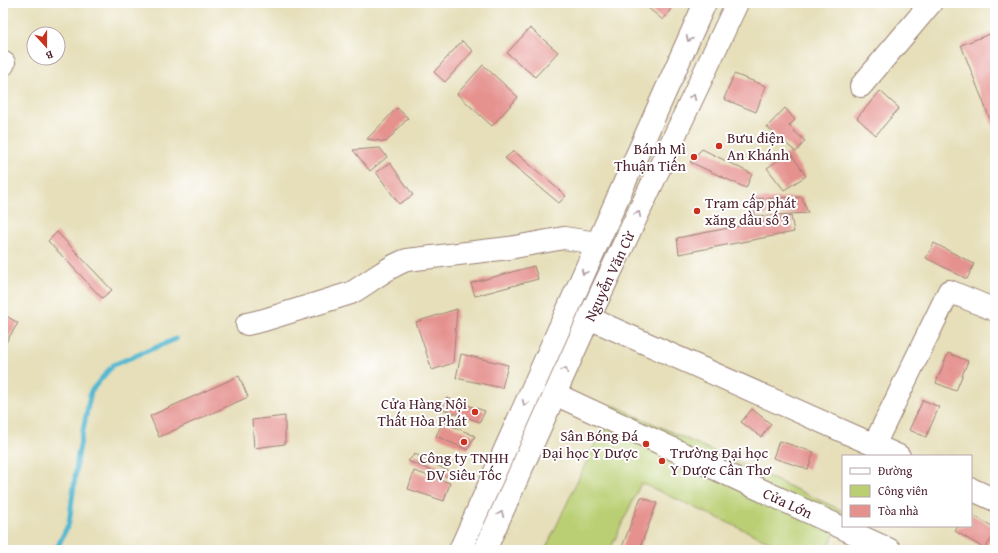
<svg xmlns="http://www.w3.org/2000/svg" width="998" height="553" font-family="'Gentium Book Plus',serif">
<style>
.green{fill:#bacf73;stroke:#82774f}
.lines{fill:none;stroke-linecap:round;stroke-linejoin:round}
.stream{stroke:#52b8d1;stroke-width:5}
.building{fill:#e5928f}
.minor-casing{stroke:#987f72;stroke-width:24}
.major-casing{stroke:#987f72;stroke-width:24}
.minor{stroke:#fff;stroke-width:22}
.major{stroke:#fff;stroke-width:22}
.oneway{stroke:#ae9aa0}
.poi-dot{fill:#c8321e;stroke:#fff;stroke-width:1.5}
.labels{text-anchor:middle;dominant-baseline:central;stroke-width:4;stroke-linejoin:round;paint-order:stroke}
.poi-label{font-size:15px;fill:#4a1f2b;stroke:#fff;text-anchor:start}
.street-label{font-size:15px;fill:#4a1f2b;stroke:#fff}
</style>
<rect width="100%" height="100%" fill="#fff"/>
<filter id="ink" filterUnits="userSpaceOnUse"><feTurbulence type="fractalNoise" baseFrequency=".025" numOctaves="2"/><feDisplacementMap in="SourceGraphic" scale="8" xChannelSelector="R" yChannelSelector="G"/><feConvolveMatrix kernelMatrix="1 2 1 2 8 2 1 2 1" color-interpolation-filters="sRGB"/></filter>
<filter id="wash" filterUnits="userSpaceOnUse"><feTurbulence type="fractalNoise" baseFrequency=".012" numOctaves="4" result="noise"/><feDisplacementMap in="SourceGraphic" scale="16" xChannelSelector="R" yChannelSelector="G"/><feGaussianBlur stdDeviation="0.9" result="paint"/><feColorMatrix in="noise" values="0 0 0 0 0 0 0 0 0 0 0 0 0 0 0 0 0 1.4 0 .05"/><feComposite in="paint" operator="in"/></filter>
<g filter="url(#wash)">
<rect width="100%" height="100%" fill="#e6dfba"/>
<path class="green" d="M613,405L843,511V515L827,550H788L641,483L610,550H545Z"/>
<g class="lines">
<path class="stream" d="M56,550L69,523L78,455L91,391L113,365L176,339"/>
</g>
<g id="blocks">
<g class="building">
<path d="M642,3H675L663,20Z"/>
<path d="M530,28L558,52L535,77L507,53Z"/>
<path d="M995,32V132L961,45Z"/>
<path d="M462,41L473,51L445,82L434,72Z"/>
<path d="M483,65L518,97L492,126L457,94Z"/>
<path d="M734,74L766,86L756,112L724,99Z"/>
<path d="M880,91L899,108L876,135L857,118Z"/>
<path d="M397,108L408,118L386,142L367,139Z"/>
<path d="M785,108L795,120L789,126L805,141L796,152L767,127Z"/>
<path d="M380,148L387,157L370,171L353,150Z"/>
<path d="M702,149L752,174L746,188L690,162Z"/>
<path d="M514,151L566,196L559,203L505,158Z"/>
<path d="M790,152L806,176L784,190L767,168Z"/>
<path d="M390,163L413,195L399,204L376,172Z"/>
<path d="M802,197L808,213L755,216L754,199Z"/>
<path d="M791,216L794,232L679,254L677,238Z"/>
<path d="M57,232L112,290L102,298L48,241Z"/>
<path d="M934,243L974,264L967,279L926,258Z"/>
<path d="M534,266L538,279L475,296L471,283Z"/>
<path d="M457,309L453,363L432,370L416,322Z"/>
<path d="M3,314L18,323L3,347Z"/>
<path d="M948,353L968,361L956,391L936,383Z"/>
<path d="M461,354L508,365L502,388L456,378Z"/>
<path d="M239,376L248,397L159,437L150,416Z"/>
<path d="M446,398L485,411L480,422L442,409Z"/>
<path d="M923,400L939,407L926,437L909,430Z"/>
<path d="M752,409L771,424L761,437L741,422Z"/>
<path d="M285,416V444L254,448L252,420Z"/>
<path d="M443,422L475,436L468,450L436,436Z"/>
<path d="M779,441L814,452L808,469L773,458Z"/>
<path d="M415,454L454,474L447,477L408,461Z"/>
<path d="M414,471L450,483L444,501L408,489Z"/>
<path d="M641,497L657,503L639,550H621Z"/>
<path d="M971,514L995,528V533L985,549L955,531L958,526H971Z"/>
</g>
</g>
</g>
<g filter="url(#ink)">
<use href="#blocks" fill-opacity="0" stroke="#987f72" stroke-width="1"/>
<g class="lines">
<defs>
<g id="minor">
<path d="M3,65L4,63"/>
<path d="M861,86L931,3"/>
<path d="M589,318L874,445L949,291L995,310"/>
<path d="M247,324L264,320L351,293C369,283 388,266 407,260L509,248L564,238L597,243"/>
<path id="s1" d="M555,394L890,550"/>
<path d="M874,445L899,456"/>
<path d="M971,489L995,500"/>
</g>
<g id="major">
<path d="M460,550L705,3"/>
<path id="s2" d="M485,550L589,318L737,3"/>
</g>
</defs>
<use href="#minor" class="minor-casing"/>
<use href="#major" class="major-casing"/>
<use href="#minor" class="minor"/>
<use href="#major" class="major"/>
</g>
<defs><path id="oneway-chevron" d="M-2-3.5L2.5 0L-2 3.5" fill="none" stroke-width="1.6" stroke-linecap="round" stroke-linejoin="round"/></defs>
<g class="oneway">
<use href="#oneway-chevron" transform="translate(689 39) rotate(114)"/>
<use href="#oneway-chevron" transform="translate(693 97) rotate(-65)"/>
<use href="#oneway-chevron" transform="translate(638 214) rotate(-65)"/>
<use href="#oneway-chevron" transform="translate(584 272) rotate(114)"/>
<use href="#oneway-chevron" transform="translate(565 370) rotate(-66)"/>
<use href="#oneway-chevron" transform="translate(525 403) rotate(114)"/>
<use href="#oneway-chevron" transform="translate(501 514) rotate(-66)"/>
</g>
</g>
<g class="poi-dot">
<circle cx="719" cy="146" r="4"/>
<circle cx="694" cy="157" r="4"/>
<circle cx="697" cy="211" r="4"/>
<circle cx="475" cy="412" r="4"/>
<circle cx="464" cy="442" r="4"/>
<circle cx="646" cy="444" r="4"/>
<circle cx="662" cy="461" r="4"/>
</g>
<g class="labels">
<g class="poi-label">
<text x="727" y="137">Bưu điện<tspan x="727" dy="17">An Khánh</tspan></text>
<text x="686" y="148" text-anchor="end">Bánh Mì<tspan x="686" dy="17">Thuận Tiến</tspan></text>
<text x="705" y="202">Trạm cấp phát<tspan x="705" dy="17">xăng dầu số 3</tspan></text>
<text x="467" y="403" text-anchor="end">Cửa Hàng Nội<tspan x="467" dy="17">Thất Hòa Phát</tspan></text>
<text x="638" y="435" text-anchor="end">Sân Bóng Đá<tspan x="638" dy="17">Đại học Y Dược</tspan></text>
<text x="670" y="452">Trường Đại học<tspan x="670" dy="17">Y Dược Cần Thơ</tspan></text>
<text x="464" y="457" text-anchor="middle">Công ty TNHH<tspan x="464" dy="17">DV Siêu Tốc</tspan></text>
</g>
<g class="street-label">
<text stroke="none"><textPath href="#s2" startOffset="301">Nguyễn Văn Cừ</textPath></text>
<text stroke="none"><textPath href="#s1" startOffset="257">Cửa Lớn</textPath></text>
</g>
</g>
<rect width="998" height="553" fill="none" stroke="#fff" stroke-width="16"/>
<rect x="842" y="455" width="130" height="72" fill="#ffffff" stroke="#b7a5aa"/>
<rect x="850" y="468" width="20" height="6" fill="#ffffff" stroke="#b7a5aa"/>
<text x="878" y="475" font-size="12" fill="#4a1f2b">Đường</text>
<rect x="850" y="485" width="20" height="12" fill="#bacf73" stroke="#b7a5aa"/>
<text x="878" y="495" font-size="12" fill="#4a1f2b">Công viên</text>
<rect x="850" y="505" width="20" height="12" fill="#e5928f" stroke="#b7a5aa"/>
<text x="878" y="515" font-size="12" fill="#4a1f2b">Tòa nhà</text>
<g transform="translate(46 46) rotate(159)"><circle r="19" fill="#ffffff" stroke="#b7a5aa"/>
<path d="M0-3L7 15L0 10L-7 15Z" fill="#c8321e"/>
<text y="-6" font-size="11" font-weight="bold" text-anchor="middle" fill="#4a1f2b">B</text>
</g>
</svg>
